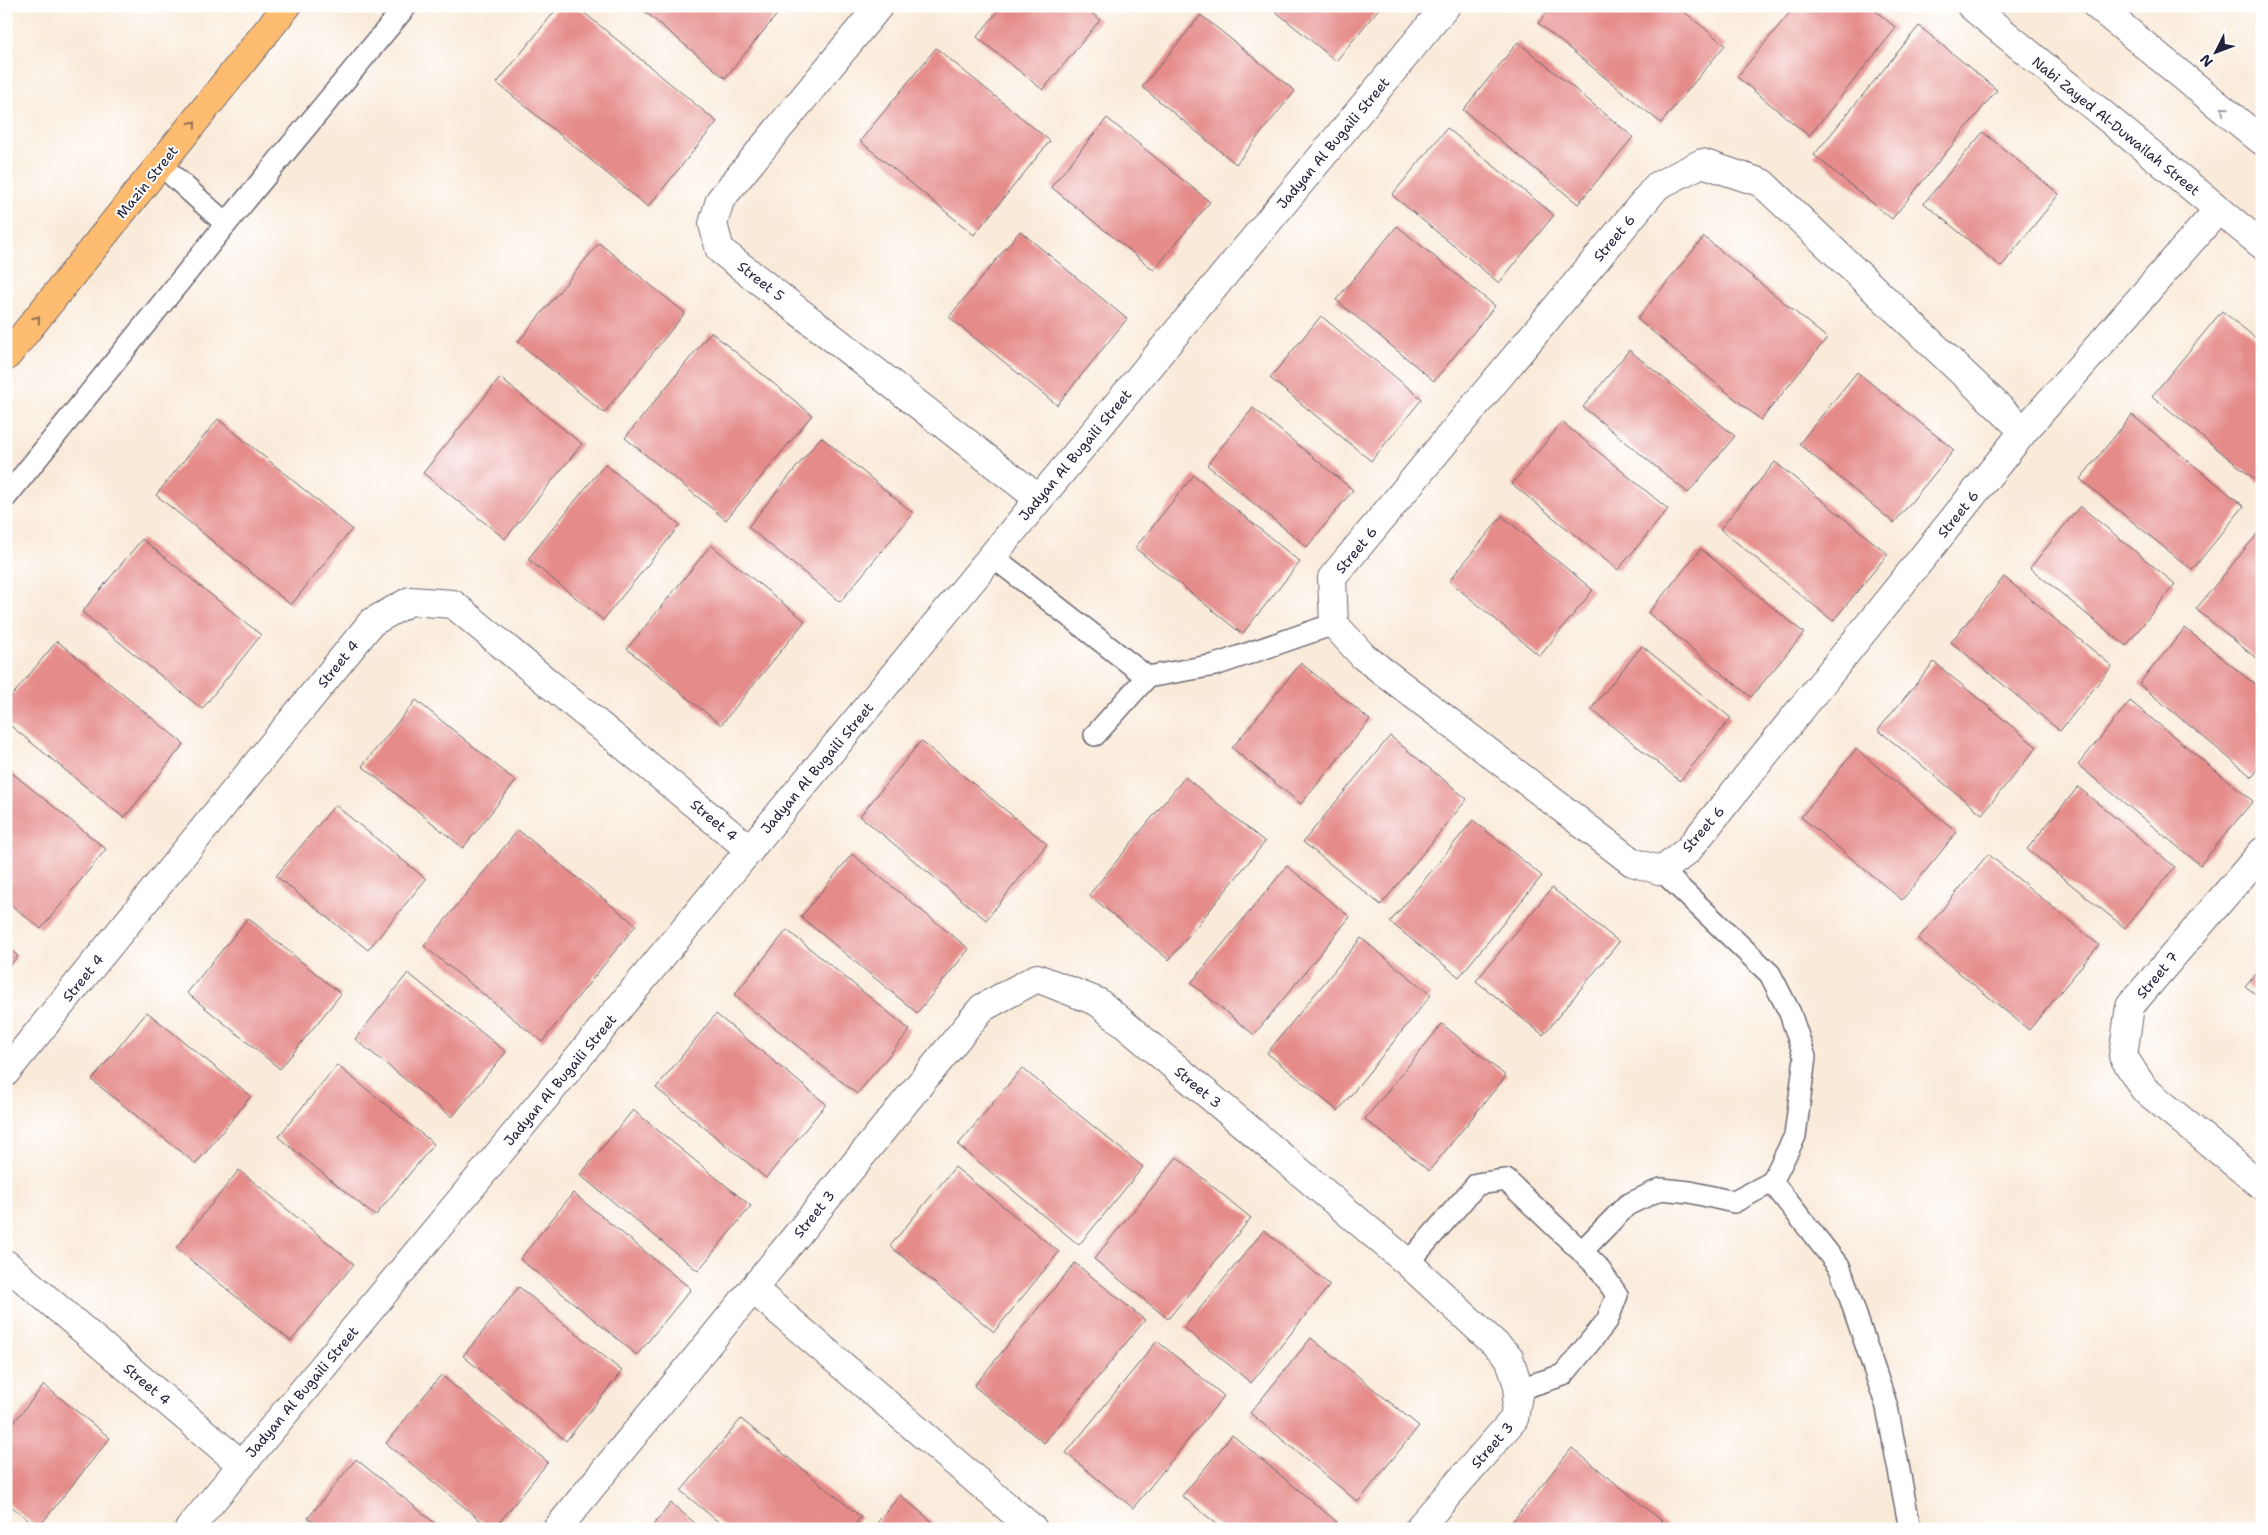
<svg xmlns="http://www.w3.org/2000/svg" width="2268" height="1535" font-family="'Shantell Sans',sans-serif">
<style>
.building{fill:#e58c8a}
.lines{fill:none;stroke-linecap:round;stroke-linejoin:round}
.service-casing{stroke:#6d6872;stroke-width:24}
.minor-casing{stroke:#6d6872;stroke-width:30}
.tertiary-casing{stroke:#6d6872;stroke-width:30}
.primary-casing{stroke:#6d6872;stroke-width:30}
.service{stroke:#fff;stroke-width:21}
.minor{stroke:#fff;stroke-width:28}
.tertiary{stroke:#fff;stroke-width:28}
.primary{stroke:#febc70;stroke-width:28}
.oneway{stroke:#9c9ca7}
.oneway2{stroke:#906f56}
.labels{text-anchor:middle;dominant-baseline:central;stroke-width:4;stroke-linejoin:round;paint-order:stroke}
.street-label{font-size:14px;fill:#22223b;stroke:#fff}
</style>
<rect width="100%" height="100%" fill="#fff"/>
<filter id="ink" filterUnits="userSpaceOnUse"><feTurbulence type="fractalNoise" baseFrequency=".02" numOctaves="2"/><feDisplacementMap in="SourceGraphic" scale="10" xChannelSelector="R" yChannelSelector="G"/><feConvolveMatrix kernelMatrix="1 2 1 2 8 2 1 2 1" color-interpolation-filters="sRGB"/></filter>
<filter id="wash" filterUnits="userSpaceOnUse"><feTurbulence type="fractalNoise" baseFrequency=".0096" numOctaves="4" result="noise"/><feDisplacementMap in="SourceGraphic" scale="20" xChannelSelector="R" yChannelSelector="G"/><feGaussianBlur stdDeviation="1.12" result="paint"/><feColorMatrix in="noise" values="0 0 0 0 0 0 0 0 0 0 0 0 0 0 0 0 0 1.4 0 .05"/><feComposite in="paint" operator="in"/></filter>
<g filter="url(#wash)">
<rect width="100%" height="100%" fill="#f9ead9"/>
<g id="blocks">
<g class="building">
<path d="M559,6H576L717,122L648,207L497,83Z"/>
<path d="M638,6H784L725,78Z"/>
<path d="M1002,6H1083L1100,20L1043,90L977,37Z"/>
<path d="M1269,6H1381L1336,61Z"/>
<path d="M1552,6H1677L1725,45L1661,123L1538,23Z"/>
<path d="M1795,6H1870L1896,28L1809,136L1737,77Z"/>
<path d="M1201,15L1295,91L1236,164L1142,87Z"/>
<path d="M1919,26L1997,90L1892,219L1814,155Z"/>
<path d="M1518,42L1633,137L1578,204L1463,110Z"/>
<path d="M936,48L1050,141L974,235L860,141Z"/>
<path d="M1107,118L1210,202L1154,270L1051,187Z"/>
<path d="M1447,128L1554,215L1499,283L1392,195Z"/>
<path d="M1983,132L2059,194L2001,267L1924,203Z"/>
<path d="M1397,226L1495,306L1434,381L1336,300Z"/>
<path d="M1020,231L1127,319L1057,405L949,317Z"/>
<path d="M1704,237L1827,338L1761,420L1637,319Z"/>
<path d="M599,243L685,313L604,413L518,342Z"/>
<path d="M2222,311L2262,343V477L2258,482L2152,396Z"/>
<path d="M1321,316L1422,399L1371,461L1270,378Z"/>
<path d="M711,332L812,415L726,520L625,438Z"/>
<path d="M1629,350L1735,436L1688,493L1583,407Z"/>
<path d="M1857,372L1954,450L1894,523L1799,444Z"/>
<path d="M500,378L582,444L505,539L423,473Z"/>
<path d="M1253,408L1353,490L1307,547L1207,465Z"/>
<path d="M2132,415L2244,506L2192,570L2080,479Z"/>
<path d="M218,419L352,529L291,605L156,495Z"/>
<path d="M1562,422L1668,509L1618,570L1512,484Z"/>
<path d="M821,437L913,513L840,602L748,527Z"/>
<path d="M1775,462L1888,554L1833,621L1720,529Z"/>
<path d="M605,464L680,525L603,620L528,559Z"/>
<path d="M1194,475L1300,562L1242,634L1135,548Z"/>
<path d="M2080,506L2175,584L2126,646L2030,568Z"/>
<path d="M1502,516L1593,590L1540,656L1449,581Z"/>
<path d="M2258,533L2262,536V663L2196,609Z"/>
<path d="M142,539L261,635L202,709L82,612Z"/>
<path d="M711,545L805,621L721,725L627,649Z"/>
<path d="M1701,549L1804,633L1751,697L1648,613Z"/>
<path d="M2004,577L2112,666L2060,731L1951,642Z"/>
<path d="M2185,628L2262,690V765L2252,777L2139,684Z"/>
<path d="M57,641L184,744L124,818L6,722V703Z"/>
<path d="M1642,646L1731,718L1680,781L1591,709Z"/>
<path d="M1934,662L2037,747L1982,814L1878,730Z"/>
<path d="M1301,663L1370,720L1301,804L1232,748Z"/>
<path d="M416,700L516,781L463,848L362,766Z"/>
<path d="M2130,701L2253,801L2200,865L2078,765Z"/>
<path d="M1390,736L1467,799L1381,905L1303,842Z"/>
<path d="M921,741L1047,844L986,920L860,816Z"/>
<path d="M1856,749L1957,832L1902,900L1801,817Z"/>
<path d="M6,768L106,849L41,929L6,901Z"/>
<path d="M1185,777L1265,842L1169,960L1089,895Z"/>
<path d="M2078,787L2175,867L2125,928L2027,849Z"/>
<path d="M335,805L426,879L368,950L276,876Z"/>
<path d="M1473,820L1542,876L1459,977L1390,922Z"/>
<path d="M518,830L636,925L542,1042L424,946Z"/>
<path d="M852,854L969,949L917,1013L801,917Z"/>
<path d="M1988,854L2099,945L2029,1030L1918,939Z"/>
<path d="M1287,866L1350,917L1254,1035L1191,983Z"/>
<path d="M1552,888L1619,942L1543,1035L1476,981Z"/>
<path d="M248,918L341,994L280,1069L187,993Z"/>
<path d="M787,930L910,1030L857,1094L734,995Z"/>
<path d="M1361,938L1431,995L1338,1111L1267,1053Z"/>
<path d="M6,946L18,956L6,970Z"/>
<path d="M2262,966V999L2245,986Z"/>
<path d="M408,973L506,1052L452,1117L355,1039Z"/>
<path d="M147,1012L251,1096L196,1164L92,1080Z"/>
<path d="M716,1014L826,1104L766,1178L656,1088Z"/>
<path d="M1442,1024L1506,1076L1429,1171L1365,1119Z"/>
<path d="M337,1065L434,1144L375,1216L278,1137Z"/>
<path d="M1022,1068L1143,1167L1079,1245L958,1145Z"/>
<path d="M633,1110L751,1206L698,1271L580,1175Z"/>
<path d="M1177,1157L1251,1218L1168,1319L1094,1259Z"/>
<path d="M955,1167L1059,1252L994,1332L890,1246Z"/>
<path d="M239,1170L354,1264L291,1341L176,1248Z"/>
<path d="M573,1193L691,1289L637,1355L520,1259Z"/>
<path d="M1264,1230L1330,1285L1251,1383L1184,1328Z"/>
<path d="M1075,1263L1145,1320L1044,1443L974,1386Z"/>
<path d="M519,1287L622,1371L566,1441L463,1356Z"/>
<path d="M1311,1338L1419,1426L1358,1502L1250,1413Z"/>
<path d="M1157,1341L1224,1396L1133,1508L1066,1453Z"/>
<path d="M441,1375L548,1462L494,1529H491L386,1443Z"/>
<path d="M44,1385L110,1438L38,1528L6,1502V1432Z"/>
<path d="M741,1419L861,1517L851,1529H727L681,1491Z"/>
<path d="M1232,1435L1337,1522L1332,1529H1223L1182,1496Z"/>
<path d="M1572,1448L1672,1529H1521L1512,1522Z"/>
<path d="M356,1459L442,1529H322L308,1518Z"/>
<path d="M900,1495L941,1529H872Z"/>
<path d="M671,1503L702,1529H650Z"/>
</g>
</g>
</g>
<g filter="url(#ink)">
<use href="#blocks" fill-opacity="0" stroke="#6d6872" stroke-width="1"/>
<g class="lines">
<defs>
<g id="service">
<path d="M161,165L226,224"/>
<path d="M6,497L226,224L406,6"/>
<path d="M992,556L1147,677L1215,665L1334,624"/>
<path d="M1095,735L1147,677"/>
<path d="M1772,1182L1840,1268L1887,1407L1910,1529"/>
<path d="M1582,1251L1627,1205L1661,1189L1690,1192L1734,1202L1772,1182L1795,1136L1805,1057L1790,1013L1770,974L1662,871"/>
<path d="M1408,1263L1477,1184L1506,1180L1597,1266L1617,1295L1607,1321L1563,1375L1519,1389"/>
</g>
<g id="minor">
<path d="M879,6L720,200L713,224L720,250L1039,499"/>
<path d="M2024,431L1762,183L1702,163L1657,186L1332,578L1334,624L1363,656L1632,862L1662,871L1688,850L2024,431L2218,210"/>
<path d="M2262,852L2130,1006L2123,1056L2144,1089L2262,1186"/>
<path d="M6,1072L372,622L410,601L453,604L750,850"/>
<path d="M6,1264L242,1465"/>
<path d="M753,1289L1033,1529"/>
<path d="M557,1529L982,1008L1037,978L1098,1002L1408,1263L1509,1357L1519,1389L1514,1419L1418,1529"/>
</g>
<g id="tertiary">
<path d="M1971,6L2262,245"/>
<path d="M2097,6L2262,141"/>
<path d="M189,1529L1446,6"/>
</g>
<path id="primary" d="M6,357L287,6"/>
</defs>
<use href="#service" class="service-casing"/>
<use href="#minor" class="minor-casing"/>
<use href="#tertiary" class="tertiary-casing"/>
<use href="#primary" class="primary-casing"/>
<use href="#service" class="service"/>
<use href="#minor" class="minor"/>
<use href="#tertiary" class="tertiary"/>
<use href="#primary" class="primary"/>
</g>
<defs><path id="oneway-chevron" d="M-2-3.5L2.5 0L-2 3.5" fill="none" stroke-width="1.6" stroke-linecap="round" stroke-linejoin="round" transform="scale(1.25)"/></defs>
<use class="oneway" href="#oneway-chevron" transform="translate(2224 110) rotate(-141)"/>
<g class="oneway2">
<use href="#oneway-chevron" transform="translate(193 124) rotate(-52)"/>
<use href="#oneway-chevron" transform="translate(37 319) rotate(-51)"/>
</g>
</g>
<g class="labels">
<g class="street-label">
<text transform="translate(2116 126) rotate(39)">Nabi Zayed Al-Duwailah Street</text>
<text transform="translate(1333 143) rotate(-50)">Jadyan Al Bugaili Street</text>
<text transform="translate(147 182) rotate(-51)">Mazin Street</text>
<text transform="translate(1614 238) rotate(-50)">Street 6</text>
<text transform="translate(761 281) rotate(38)">Street 5</text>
<text transform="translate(1075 455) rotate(-50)">Jadyan Al Bugaili Street</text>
<text transform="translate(1958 514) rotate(-51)">Street 6</text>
<text transform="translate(1356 550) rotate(-50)">Street 6</text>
<text transform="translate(338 664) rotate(-51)">Street 4</text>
<text transform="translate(817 768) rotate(-50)">Jadyan Al Bugaili Street</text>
<text transform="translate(714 820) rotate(40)">Street 4</text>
<text transform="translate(1703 829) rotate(-49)">Street 6</text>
<text transform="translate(2157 975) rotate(-50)">Street 7</text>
<text transform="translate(83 978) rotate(-51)">Street 4</text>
<text transform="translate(560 1080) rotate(-50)">Jadyan Al Bugaili Street</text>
<text transform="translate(1198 1087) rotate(40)">Street 3</text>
<text transform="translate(814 1214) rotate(-51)">Street 3</text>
<text transform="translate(147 1384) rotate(40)">Street 4</text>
<text transform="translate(302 1392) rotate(-50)">Jadyan Al Bugaili Street</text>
<text transform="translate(1492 1445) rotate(-49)">Street 3</text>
</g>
</g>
<rect width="2268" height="1535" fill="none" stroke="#fff" stroke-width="25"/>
<g transform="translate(2216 52) rotate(228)" stroke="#ffffff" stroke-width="4" paint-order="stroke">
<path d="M0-4L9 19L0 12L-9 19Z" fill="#22223b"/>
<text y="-8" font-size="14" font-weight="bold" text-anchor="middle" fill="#22223b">N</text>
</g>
</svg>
